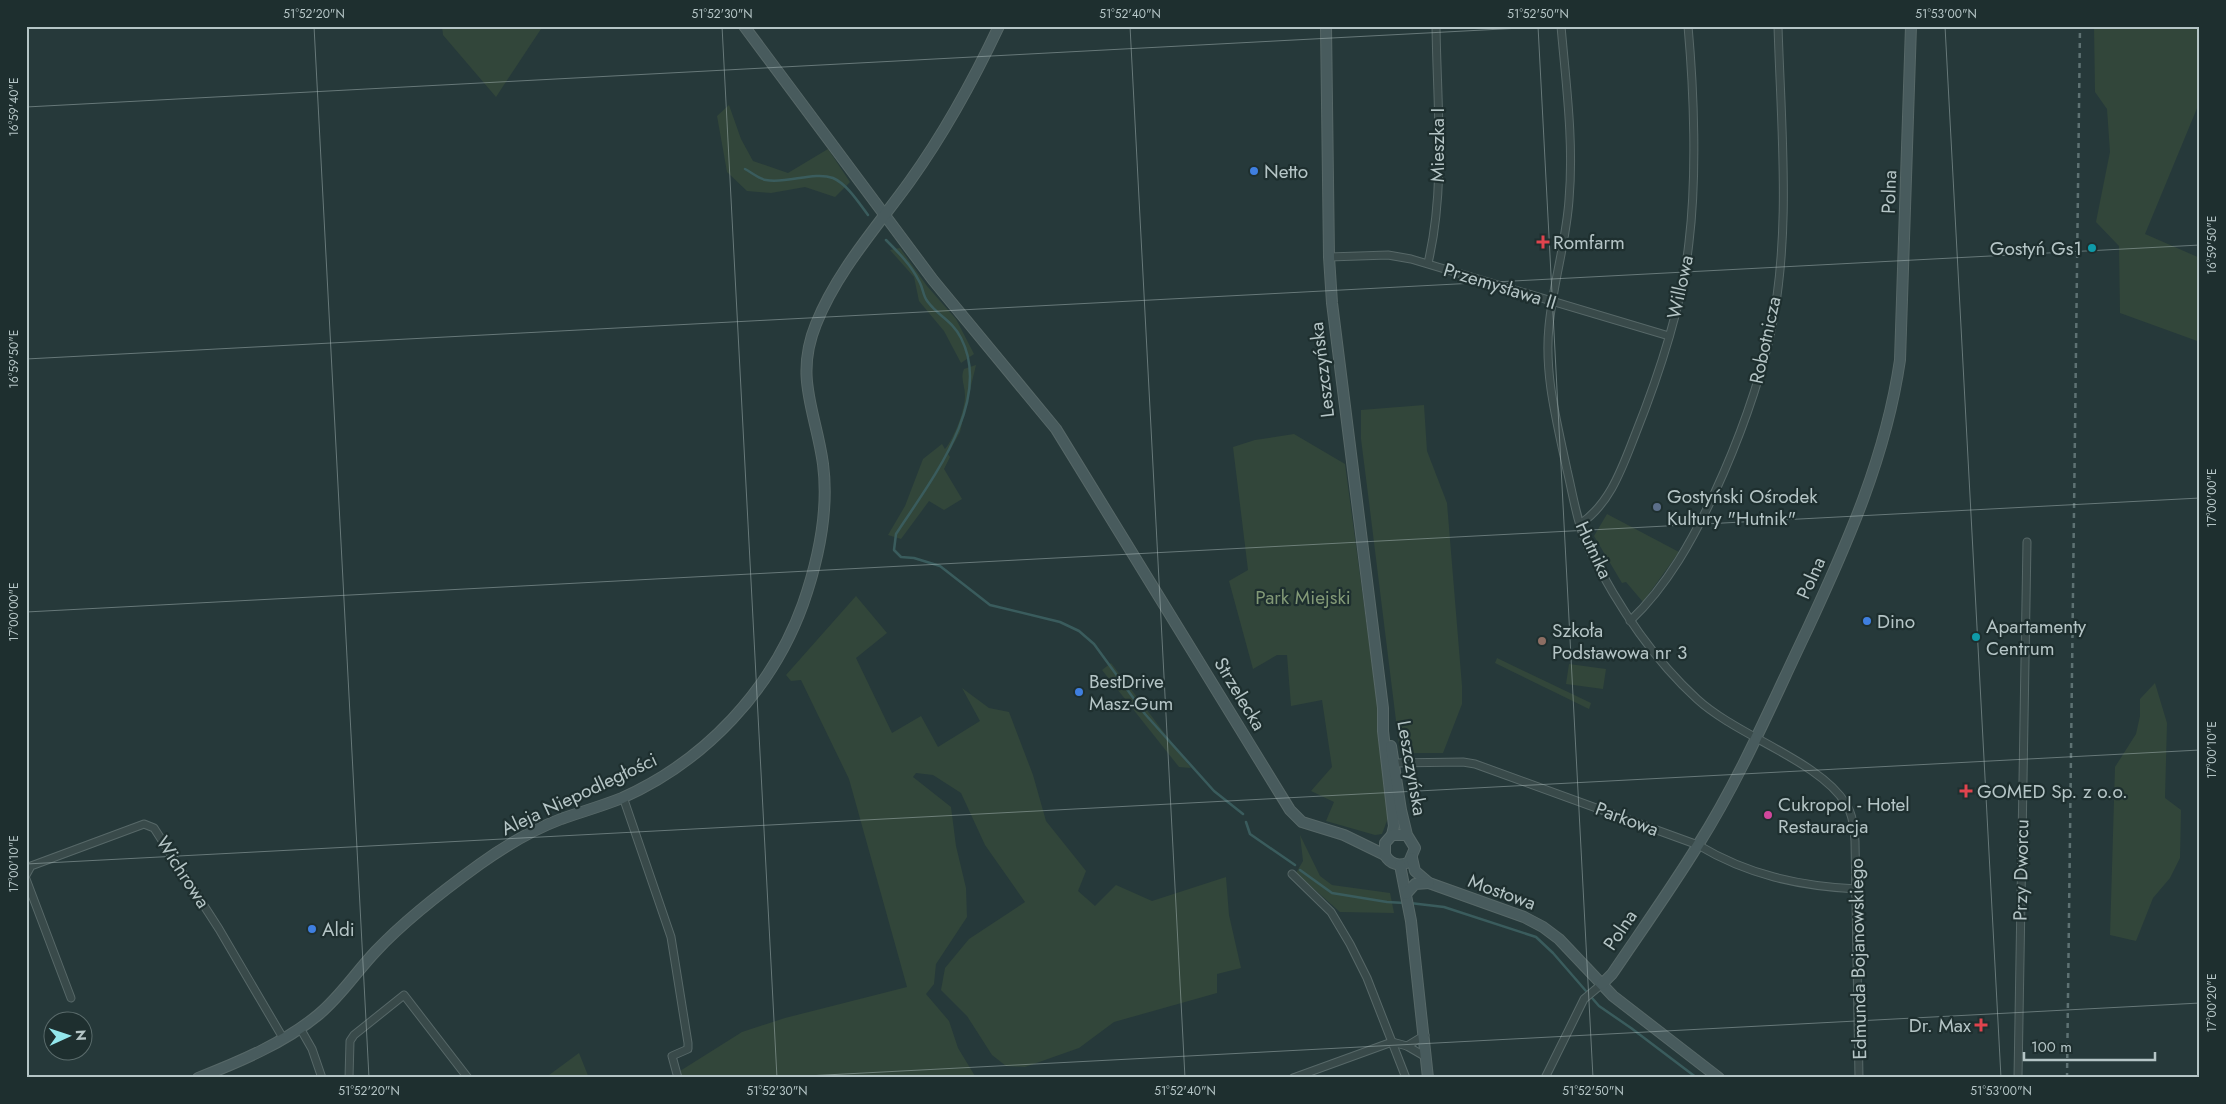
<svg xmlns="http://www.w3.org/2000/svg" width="2226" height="1104" font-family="Jost,sans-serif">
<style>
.green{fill:#32463a}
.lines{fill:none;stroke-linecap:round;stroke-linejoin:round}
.stream{stroke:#3a5c5d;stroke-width:2.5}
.street-casing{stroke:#576868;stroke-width:9}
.secondary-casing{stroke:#576868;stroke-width:12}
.street{stroke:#394a4a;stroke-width:7}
.secondary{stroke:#485b5d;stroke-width:10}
.rail{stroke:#5e7273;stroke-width:2.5;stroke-dasharray:5 5;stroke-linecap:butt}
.ticks{fill:none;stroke:#b5c5c6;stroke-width:1;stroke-opacity:0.45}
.shop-dot{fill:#3f7fe0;stroke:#1e2f2f;stroke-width:2}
.health-dot{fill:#e0444e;stroke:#1e2f2f;stroke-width:2}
.culture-dot{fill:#0f9aa8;stroke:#1e2f2f;stroke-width:2}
.service-dot{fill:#5c6f8a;stroke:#1e2f2f;stroke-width:2}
.education-dot{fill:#8d6e63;stroke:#1e2f2f;stroke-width:2}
.hotel-dot{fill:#d1479c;stroke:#1e2f2f;stroke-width:2}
.labels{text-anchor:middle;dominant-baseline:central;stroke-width:4.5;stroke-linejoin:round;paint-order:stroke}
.street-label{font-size:19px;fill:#b5c5c6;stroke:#1e2f2f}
.poi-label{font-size:19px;fill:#b5c5c6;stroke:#1e2f2f;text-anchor:start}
.park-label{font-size:19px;fill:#829976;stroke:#1e2f2f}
.neatline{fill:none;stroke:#b5c5c6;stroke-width:2}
.ticks-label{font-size:12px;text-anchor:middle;fill:#b5c5c6}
</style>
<rect width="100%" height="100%" fill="#26393a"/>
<g class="green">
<path d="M442,26H543L496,97L443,35Z"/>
<path d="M2094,26H2200V101L2145,234L2200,258V342L2120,313L2119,246L2096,222L2110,152L2107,109L2095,92Z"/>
<path d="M729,105L741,139L753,161L788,173L828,149L850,182L835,197L805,187L771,193L747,191L727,172L717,116Z"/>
<path d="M900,248L927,286L956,319L974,354L961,363L944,331L919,301L914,277L890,250Z"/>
<path d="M976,365L960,432L948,454L950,457L944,469L962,499L944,510L929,501L901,539L888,535L905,506L923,459L942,444L945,449C954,439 965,410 965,396C965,386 960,378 964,369Z"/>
<path d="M1424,405L1427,451L1447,503L1462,686V704L1443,753H1400L1369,502L1361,439V410Z"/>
<path d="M1294,434L1345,464L1378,709L1388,818L1382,834L1375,835L1326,821L1334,802L1311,791L1332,767L1322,700L1291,706L1287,655H1277L1253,669L1229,581L1248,570L1233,447L1255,440Z"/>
<path d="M1607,514L1679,552L1643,602L1626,582L1622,583L1594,536Z"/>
<path d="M856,596L887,633L856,658L892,733L921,716L938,747L980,721L962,688L989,708L1009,712L1033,775L1046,821L1086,871L1078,891L1095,906L1116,885L1152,901L1226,877L1229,915L1241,968L1217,974V993L1114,1022L1079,1048L1025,1067L1006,1066L992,1055L967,1016L941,990L945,968L969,939L1025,902L985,845L961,793L933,775L916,773L913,777L951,807L956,846L966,888L967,917L936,964L934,984L926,994L949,1021L958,1048L975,1076L978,1078H774L773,1075L762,1078H682L680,1071L742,1032L785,1018L907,987L849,779L801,680L791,681L786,675Z"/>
<path d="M1497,658L1591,703L1589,709L1495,663Z"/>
<path d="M1111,663L1191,768L1179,767L1102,670Z"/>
<path d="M1569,664L1606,669L1603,689L1566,684Z"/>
<path d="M2155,683L2167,723L2165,798L2181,810L2180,858L2170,878L2153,898L2136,941L2110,935L2115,767L2136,734L2140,716V699Z"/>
<path d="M1300,835L1320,876L1332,885L1390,893L1394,913L1340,912L1296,873L1303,861Z"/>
<path d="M579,1053L589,1078H545Z"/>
</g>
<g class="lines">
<g class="stream">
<path d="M745,169C751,172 759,179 766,180C787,184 814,171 833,178C847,184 859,203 868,215"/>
<path d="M886,240C899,253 911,265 919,281C923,287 923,297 928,302C938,316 952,320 961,338C994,402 929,483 896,534L894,550L901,557L914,558L940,566L990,605L1060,622L1079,631L1094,644L1145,714L1214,791L1243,814"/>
<path d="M1246,822L1250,834L1295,865"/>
<path d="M1300,870L1332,893L1387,902L1405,903"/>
<path d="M1410,903L1444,907L1536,937L1553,953L1599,1006L1631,1028L1697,1078"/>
</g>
<defs>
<g id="street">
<path d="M1561,26C1566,84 1574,142 1569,200C1566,243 1553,283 1549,326C1544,375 1557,422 1567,470C1573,495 1577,523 1588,547C1616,603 1651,657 1697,699C1737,736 1820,761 1846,804C1853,815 1854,828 1855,841L1859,1078"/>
<path d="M1329,257L1388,255L1411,259L1669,336"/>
<path d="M1428,263C1446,187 1437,104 1436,26"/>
<path d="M1580,524C1610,504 1622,468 1635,435C1659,375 1682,307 1689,242C1697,176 1694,92 1688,26"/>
<path d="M1630,621C1668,585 1693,539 1715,492C1738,442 1757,390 1770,336C1792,235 1781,128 1778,26"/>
<path d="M1394,763L1463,762L1475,764L1698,845C1748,875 1799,886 1857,889"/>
<path d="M623,797L671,937L688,1043V1049L672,1056L678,1078"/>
<path d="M1292,874L1331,912L1350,944L1367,978L1406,1078"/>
<path d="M26,875L31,866L144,824L154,828L219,929L283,1038"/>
<path d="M26,879L71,998"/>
<path d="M300,1028L312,1049L322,1078"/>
<path d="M1407,1046L1425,1035"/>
<path d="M349,1078L350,1041L354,1035L404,995L468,1078"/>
<path d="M1293,1078L1392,1042L1407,1046L1426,1057"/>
<path d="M1545,1078L1584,999L1602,984"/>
<path d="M2018,1078L2027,542"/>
</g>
<g id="secondary">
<path d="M744,26L933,280L1056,429L1290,810L1302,822L1344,835L1385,855"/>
<path d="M1326,26L1329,257L1332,303L1383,708V731L1394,826L1392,835"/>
<path d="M1391,746L1401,810L1407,835L1415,848L1409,862C1399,867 1390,864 1385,855V843L1392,835H1407"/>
<path d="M1412,858L1415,871L1429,883L1524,917L1543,927L1559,939L1613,996L1719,1078"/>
<path d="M1400,865L1411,921L1428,1078"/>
<path d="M1406,894L1415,884L1429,883"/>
<path d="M1602,984L1612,974C1641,931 1671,889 1698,845C1741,777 1772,703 1807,630C1848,542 1886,456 1900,360L1911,26"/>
<path d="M198,1078C239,1062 284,1043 318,1015C341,996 356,972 376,951C406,919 444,890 480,864C505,846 532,830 561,819C581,812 602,806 622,798C705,761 772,690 803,604C818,561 829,510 823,464C816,412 794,378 816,324C837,271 877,227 910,181C945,132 973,81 999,26"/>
</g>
</defs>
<use href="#street" class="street-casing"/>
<use href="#secondary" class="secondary-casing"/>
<use href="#street" class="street"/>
<use href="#secondary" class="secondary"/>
<path class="rail" d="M2067,1078L2080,26"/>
</g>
<path class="ticks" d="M314,26L369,1078M722,26L777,1078M1130,26L1185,1078M1538,26L1593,1078M1945,26L2001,1078M26,107L1559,26M26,359L2200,245M26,612L2200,498M26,864L2200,750M768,1078L2200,1003"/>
<g class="shop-dot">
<circle cx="1254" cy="171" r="5"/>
<circle cx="1867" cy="621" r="5"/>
<circle cx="1079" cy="692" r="5"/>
<circle cx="312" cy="929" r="5"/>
</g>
<g class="health-dot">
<path d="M1540.5 234.5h5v5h5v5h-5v5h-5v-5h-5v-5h5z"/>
<path d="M1963.5 783.5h5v5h5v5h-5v5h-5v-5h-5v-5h5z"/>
<path d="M1978.5 1017.5h5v5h5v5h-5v5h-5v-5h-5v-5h5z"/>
</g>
<g class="culture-dot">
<circle cx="2092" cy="248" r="5"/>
<circle cx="1976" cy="637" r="5"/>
</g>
<circle class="service-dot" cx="1657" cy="507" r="5"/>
<circle class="education-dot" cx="1542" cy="641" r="5"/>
<circle class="hotel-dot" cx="1768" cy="815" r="5"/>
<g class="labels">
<g class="street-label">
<text transform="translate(1437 145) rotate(-90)">Mieszka I</text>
<text transform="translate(1889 192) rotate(-88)">Polna</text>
<text transform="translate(1500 286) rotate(17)">Przemysława II</text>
<text transform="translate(1680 287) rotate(-78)">Willowa</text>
<text transform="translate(1765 340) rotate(-78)">Robotnicza</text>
<text transform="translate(1322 370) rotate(-97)">Leszczyńska</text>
<text transform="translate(1594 550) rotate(65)">Hutnika</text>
<text transform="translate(1811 578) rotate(-66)">Polna</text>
<text transform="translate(1240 694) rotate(59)">Strzelecka</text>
<text transform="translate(1412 768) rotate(80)">Leszczyńska</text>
<text transform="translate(579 794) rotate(-25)">Aleja Niepodległości</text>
<text transform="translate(1627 819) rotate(20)">Parkowa</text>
<text transform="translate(2021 870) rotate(-89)">Przy Dworcu</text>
<text transform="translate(183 872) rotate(57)">Wichrowa</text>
<text transform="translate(1502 892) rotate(20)">Mostowa</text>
<text transform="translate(1620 930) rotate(-56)">Polna</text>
<text transform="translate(1858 959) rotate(-91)">Edmunda Bojanowskiego</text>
</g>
<g class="poi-label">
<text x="1264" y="171">Netto</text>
<text x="1553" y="242">Romfarm</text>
<text x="2082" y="248" text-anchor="end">Gostyń Gs1</text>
<text x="1667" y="496">Gostyński Ośrodek<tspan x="1667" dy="22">Kultury "Hutnik"</tspan></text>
<text x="1877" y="621">Dino</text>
<text x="1986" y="626">Apartamenty<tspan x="1986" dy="22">Centrum</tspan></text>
<text x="1552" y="630">Szkoła<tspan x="1552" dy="22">Podstawowa nr 3</tspan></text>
<text x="1089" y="681">BestDrive<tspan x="1089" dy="22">Masz-Gum</tspan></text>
<text x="1977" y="791">GOMED Sp. z o.o.</text>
<text x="1778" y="804">Cukropol - Hotel<tspan x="1778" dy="22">Restauracja</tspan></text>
<text x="322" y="929">Aldi</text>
<text x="1971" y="1025" text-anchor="end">Dr. Max</text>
</g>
<g class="park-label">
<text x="1303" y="597">Park Miejski</text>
</g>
</g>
<rect width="2226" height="1104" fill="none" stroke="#1e2f2f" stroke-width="55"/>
<g transform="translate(68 1036) rotate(87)"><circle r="24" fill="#1e2f2f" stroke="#5a6b6b"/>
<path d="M0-4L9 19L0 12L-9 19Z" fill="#93e7ec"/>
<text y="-8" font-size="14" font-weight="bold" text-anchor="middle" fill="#b5c5c6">N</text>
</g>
<path d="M2024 1052v8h131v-8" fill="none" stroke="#b5c5c6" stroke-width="2.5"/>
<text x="2031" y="1052" font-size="15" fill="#b5c5c6" stroke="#1e2f2f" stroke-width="4" paint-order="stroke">100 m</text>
<rect x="28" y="28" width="2170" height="1048" class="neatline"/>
<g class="ticks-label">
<text x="314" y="18">51°52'20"N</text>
<text x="722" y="18">51°52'30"N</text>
<text x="1130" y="18">51°52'40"N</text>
<text x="1538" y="18">51°52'50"N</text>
<text x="1946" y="18">51°53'00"N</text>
<text transform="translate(14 107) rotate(-90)" y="4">16°59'40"E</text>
<text transform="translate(2212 245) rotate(-90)" y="4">16°59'50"E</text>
<text transform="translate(14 359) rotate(-90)" y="4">16°59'50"E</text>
<text transform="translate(2212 498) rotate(-90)" y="4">17°00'00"E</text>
<text transform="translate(14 612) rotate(-90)" y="4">17°00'00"E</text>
<text transform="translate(2212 750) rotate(-90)" y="4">17°00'10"E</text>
<text transform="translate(14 864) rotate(-90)" y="4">17°00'10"E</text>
<text transform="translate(2212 1003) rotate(-90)" y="4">17°00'20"E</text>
<text x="369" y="1095">51°52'20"N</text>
<text x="777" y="1095">51°52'30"N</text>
<text x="1185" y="1095">51°52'40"N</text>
<text x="1593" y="1095">51°52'50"N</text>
<text x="2001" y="1095">51°53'00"N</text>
</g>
</svg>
